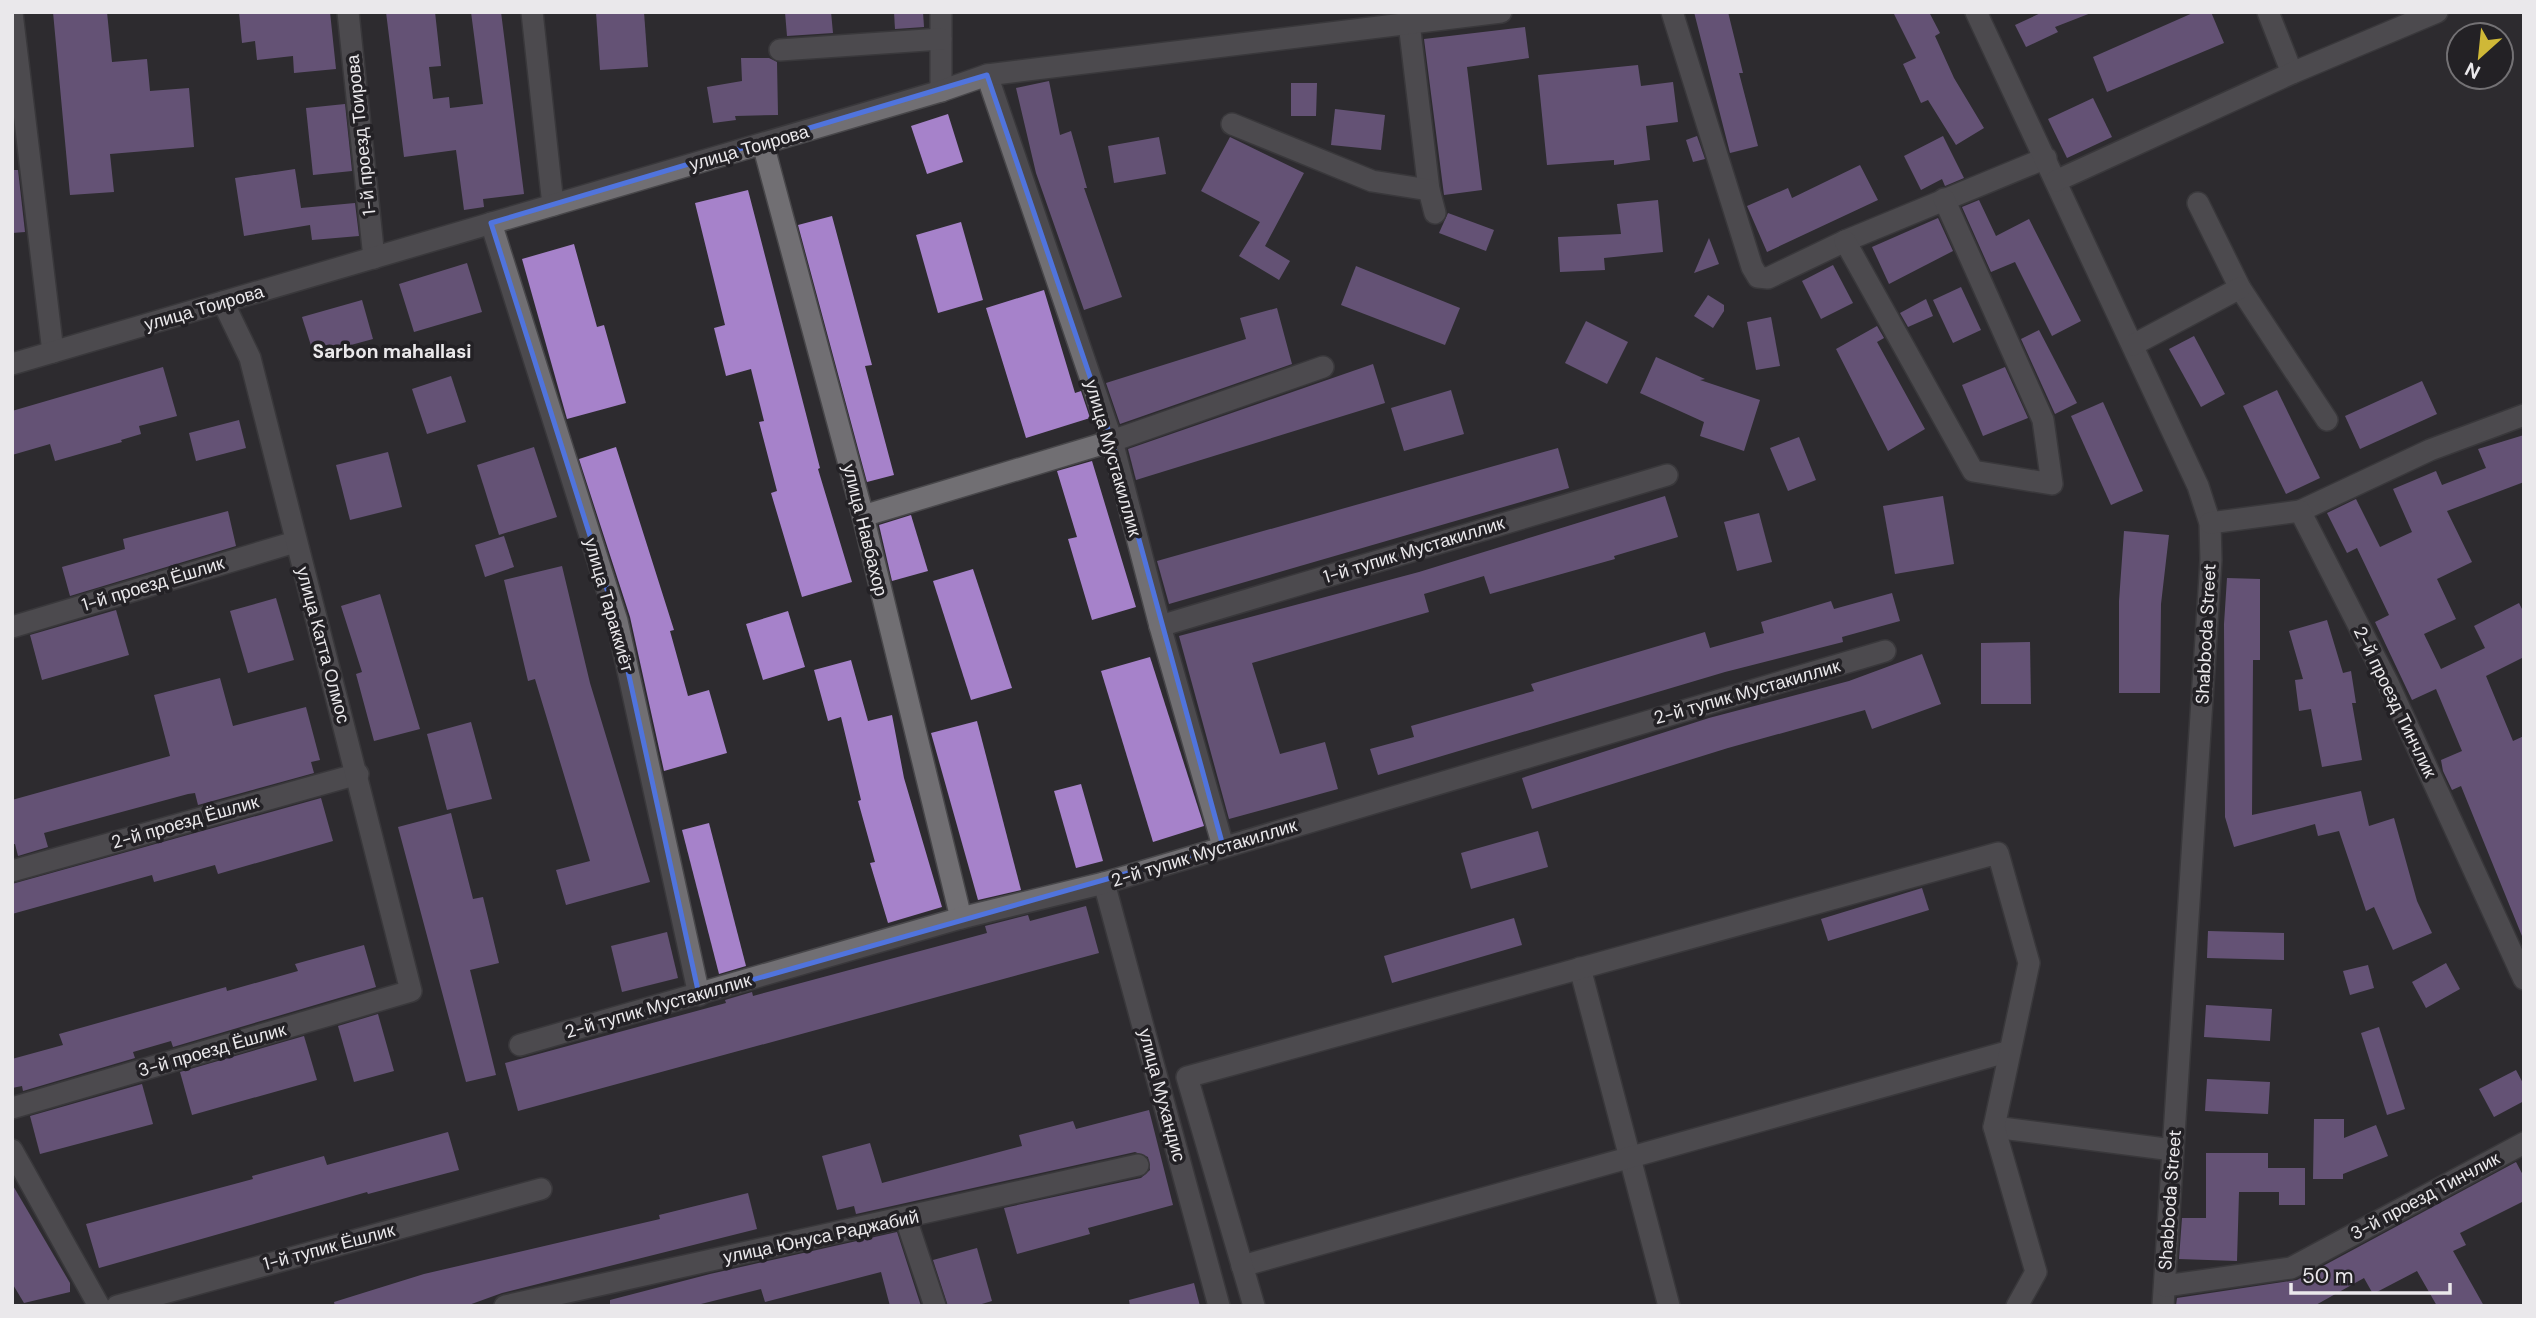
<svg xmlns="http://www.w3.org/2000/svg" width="2536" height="1318" font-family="'DM Sans',sans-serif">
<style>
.building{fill:#a682ca}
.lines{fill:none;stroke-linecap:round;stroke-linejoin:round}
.minor-casing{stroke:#48474a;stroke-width:24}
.minor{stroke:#716f73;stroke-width:21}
.marked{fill:none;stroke:#5074dd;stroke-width:5;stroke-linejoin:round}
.labels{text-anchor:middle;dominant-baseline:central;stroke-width:7;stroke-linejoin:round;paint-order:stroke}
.street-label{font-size:18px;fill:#eae8eb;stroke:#232125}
.neighbourhood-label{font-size:19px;font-weight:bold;fill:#eae8eb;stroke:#232125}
</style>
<rect width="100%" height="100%" fill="#2d2b2f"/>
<g class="building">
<path d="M53,12H107L112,62L147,59L150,91L189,88L194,147L110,154L114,192L70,195Z"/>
<path d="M239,12H330L336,69L294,73L293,56L257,60L255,41L242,43Z"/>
<path d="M386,12H435L441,66L429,67L433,99L449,97L450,108L483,104L471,12H501L524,194L483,199L484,207L464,210L456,150L404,157Z"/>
<path d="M596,12H644L648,67L600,70Z"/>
<path d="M785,12H831L833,33L787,36Z"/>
<path d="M894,12H923L924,27L895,29Z"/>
<path d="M1694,12H1728L1743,73H1739L1758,146L1730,153Z"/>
<path d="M1893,12H1929L1940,33L1935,36L1954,78L1984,128L1956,145L1928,100L1921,103L1903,64L1916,58Z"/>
<path d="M2043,12H2091V13L2055,27L2058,32L2026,47L2015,25Z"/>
<path d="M2195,12H2211L2224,43L2107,92L2093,57Z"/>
<path d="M1525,27L1529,58L1467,67L1482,190L1444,195L1424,39Z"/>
<path d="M741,58H769L777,62L778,115L735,116L736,120L713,123L707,87L742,81Z"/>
<path d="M1638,65L1641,86L1673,82L1678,122L1646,126L1650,160L1614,165V160L1547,165L1538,75Z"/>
<path d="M1049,81L1060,135L1071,131L1087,188H1084L1122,297L1084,310L1036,173L1016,88Z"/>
<path d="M1291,83H1317L1316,116H1291Z"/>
<path d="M2093,98L2112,137L2067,158L2048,119Z"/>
<path d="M345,104L352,171L313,175L306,108Z"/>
<path d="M1335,109L1385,115L1381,150L1331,145Z"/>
<path d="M948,114L963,162L927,174L911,126Z"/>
<path d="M1697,136L1705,159L1693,162L1686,140Z"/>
<path d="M1943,136L1964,178L1945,186L1942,179L1921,190L1904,156Z"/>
<path d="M1159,137L1166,174L1114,183L1108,146Z"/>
<path d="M1230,137L1304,173L1265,246L1290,261L1279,280L1239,256L1260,222L1201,191Z"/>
<path d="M1860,165L1878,200L1767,252L1747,206L1788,188L1792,198Z"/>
<path d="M295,169L301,208L355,203L359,236L312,240L310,225L244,236L235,178Z"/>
<path d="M12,170H18L25,232L12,233Z"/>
<path d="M748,190L820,468L818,469L852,582L802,597L771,493L777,491L759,422L764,421L751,369L726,376L714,328L725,325L695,203Z"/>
<path d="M1658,200L1663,252L1604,258L1605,270L1560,272L1558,237L1621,234L1617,204Z"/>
<path d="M1979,200L1996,236L2029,219L2081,321L2052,336L2015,262L1991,272L1962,207Z"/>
<path d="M1448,213L1494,230L1486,251L1439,233Z"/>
<path d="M832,216L872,365L865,366L894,475L867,482L798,225Z"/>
<path d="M1938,218L1953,251L1889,284L1872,247Z"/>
<path d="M961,222L983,300L938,313L916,235Z"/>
<path d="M1709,238L1719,264L1694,273Z"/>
<path d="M574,244L597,327L604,325L626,403L567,419L522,259Z"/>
<path d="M467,263L482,312L414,332L399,284Z"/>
<path d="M1833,265L1853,303L1821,319L1802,281Z"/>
<path d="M1356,266L1460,308L1445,345L1341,305Z"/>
<path d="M1961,287L1981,330L1953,343L1933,300Z"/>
<path d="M1044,290L1075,393L1081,391L1090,418L1026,438L986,308Z"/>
<path d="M1708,295L1724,305V311L1713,328L1694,316Z"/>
<path d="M1926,299L1933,316L1908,327L1900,313Z"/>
<path d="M362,300L373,339L314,355L302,317Z"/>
<path d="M1277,308L1292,364L1120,424L1106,383L1246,339L1240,318Z"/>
<path d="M1771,317L1780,366L1756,370L1747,322Z"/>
<path d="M1586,321L1628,342L1607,384L1565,363Z"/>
<path d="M1877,326L1884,338L1877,342L1925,429L1888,451L1836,349Z"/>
<path d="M2039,330L2077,403L2055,414L2021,339Z"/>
<path d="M2194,336L2225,394L2201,407L2169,349Z"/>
<path d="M1656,357L1705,379L1700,380L1760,400L1744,451L1700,436L1704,422L1640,393Z"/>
<path d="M1373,364L1385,403L1136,480L1128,449Z"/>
<path d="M163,367L177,416L139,426L141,434L121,440L122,442L55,461L50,444L12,455V411Z"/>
<path d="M2005,367L2028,418L1983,436L1962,385Z"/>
<path d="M451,376L466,422L427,434L412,389Z"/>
<path d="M2422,381L2437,414L2360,449L2345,416Z"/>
<path d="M1451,390L1464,434L1404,451L1391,408Z"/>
<path d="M2277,390L2320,478L2286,494L2243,406Z"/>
<path d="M2103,402L2143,491L2111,505L2071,416Z"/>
<path d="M239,420L246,448L196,461L189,433Z"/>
<path d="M2524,435V482L2447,511L2472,562L2437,579L2456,619L2424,634L2441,669L2485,648L2474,626L2519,603L2524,613V657L2486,676L2513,741L2524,736V941L2461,786L2452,790L2443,771L2441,760L2462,751L2436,689L2412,700L2375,622L2389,615L2357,548L2347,553L2327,513L2356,499L2380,547L2412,532L2393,489L2436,471L2442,485L2486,468L2478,449Z"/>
<path d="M1799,437L1816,480L1788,491L1770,448Z"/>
<path d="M534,447L557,517L499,535L477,465Z"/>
<path d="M616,447L674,630L670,631L688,696L709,690L727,753L664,771L630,617L579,459Z"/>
<path d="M1558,448L1569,488L1169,604L1157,561Z"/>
<path d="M388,452L402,507L350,520L336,465Z"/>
<path d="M1092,461L1136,607L1092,620L1068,539L1077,537L1057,471Z"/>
<path d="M1665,496L1678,537L1614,556L1615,559L1490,594L1484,576L1424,594L1429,612L1252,663L1280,754L1325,742L1338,789L1229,819L1179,636L1419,572Z"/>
<path d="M1943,496L1954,564L1895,574L1883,506Z"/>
<path d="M228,511L236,546L70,596L62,567L125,549L123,539Z"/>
<path d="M1759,513L1772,562L1737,571L1724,522Z"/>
<path d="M911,515L928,571L892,581L879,525Z"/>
<path d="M2124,531L2169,535L2161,604L2160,693H2119V601Z"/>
<path d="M504,536L514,567L485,577L475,545Z"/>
<path d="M562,566L590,683L650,882L566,905L556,870L590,861L535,679L528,681L504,580Z"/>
<path d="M973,569L1012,688L971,700L933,581Z"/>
<path d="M2227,578L2260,579V660H2253L2252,815L2361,791L2369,826L2394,818L2417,901L2432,933L2393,950L2374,907L2366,911L2339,831L2318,836L2315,824L2234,847L2225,817L2224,624Z"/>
<path d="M1892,593L1900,621L1842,637L1843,642L1725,672L1378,775L1370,749L1414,737L1411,726L1534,691L1531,684L1705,632L1710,648L1764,633L1761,622L1831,601L1834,609Z"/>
<path d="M380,594L420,729L374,741L356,674L362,672L341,606Z"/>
<path d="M276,598L294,660L248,673L230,611Z"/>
<path d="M116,610L129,655L42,680L30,635Z"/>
<path d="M788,611L805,667L763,680L746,624Z"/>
<path d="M2327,620L2343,673L2351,671L2356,703H2352L2362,760L2322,767L2311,709L2299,711L2295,680L2303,679L2289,631Z"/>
<path d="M2030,642L2031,704H1981V643Z"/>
<path d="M1922,654L1941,704L1872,729L1865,710L1728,748L1532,809L1522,778L1709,718L1849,681Z"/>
<path d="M1150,657L1204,826L1153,842L1101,671Z"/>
<path d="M851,660L868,721L892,715L904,778L942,907L888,923L870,863L875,862L858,801L861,800L841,717L828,721L814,670Z"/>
<path d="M220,678L233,726L306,707L320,760L311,762L314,773L198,805L195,793L188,794L44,833L48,847L18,856L15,844H12V800L170,756L154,695Z"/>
<path d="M977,721L1021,890L978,900L931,733Z"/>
<path d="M471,722L492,799L447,810L427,734Z"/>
<path d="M1081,784L1103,861L1076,868L1054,791Z"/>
<path d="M321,798L333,841L218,874L215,865L154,882L152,875L12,914V884Z"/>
<path d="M451,813L473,899L483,897L499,963L470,970L496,1075L466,1082L398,827Z"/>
<path d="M709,823L746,966L719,974L682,830Z"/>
<path d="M1538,831L1548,867L1471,889L1461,853Z"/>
<path d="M1922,888L1929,910L1828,941L1821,919Z"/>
<path d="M1086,906L1099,953L518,1111L505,1063L726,1003L725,1000L752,992L753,996L987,933L985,926L1028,915L1030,921Z"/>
<path d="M1514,918L1522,945L1392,983L1384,956Z"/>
<path d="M2208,931L2284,933V960L2207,958Z"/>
<path d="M667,932L678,978L622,992L611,946Z"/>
<path d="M364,945L376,987L173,1047L171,1041L133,1052L135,1058L23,1091L22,1086L12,1088V1059L63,1045L59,1034L226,987L227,991L298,971L295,964Z"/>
<path d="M2446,963L2460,989L2426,1008L2412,982Z"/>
<path d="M2368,965L2374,988L2350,995L2343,971Z"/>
<path d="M2206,1005L2272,1009L2270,1041L2204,1037Z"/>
<path d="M378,1014L394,1071L354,1082L338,1026Z"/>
<path d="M2379,1027L2405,1109L2387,1115L2361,1033Z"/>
<path d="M304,1036L317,1080L192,1115L180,1072Z"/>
<path d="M2516,1070L2524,1085V1101L2494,1117L2479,1089Z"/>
<path d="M2207,1079L2270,1082L2268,1114L2205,1111Z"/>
<path d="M142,1084L153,1124L40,1154L30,1116Z"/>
<path d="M1149,1110L1173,1205L1088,1228L1090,1234L1017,1254L1004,1208L1141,1178L1150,1170L1148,1157L1135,1152L856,1214L854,1206L837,1210L822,1156L870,1143L882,1183L1022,1146L1019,1135L1073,1121L1076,1129Z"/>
<path d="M2314,1119H2344V1138L2376,1125L2388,1156L2343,1174V1179H2313Z"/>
<path d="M448,1132L459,1170L368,1194L367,1192L99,1268L86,1224L253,1179L252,1176L324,1156L327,1165Z"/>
<path d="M2206,1153H2268V1168H2305V1205H2279V1192H2239L2237,1261L2179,1259L2182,1218H2206Z"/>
<path d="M2516,1162L2524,1177V1201L2460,1233L2466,1245L2453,1251L2484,1306H2437L2417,1271L2373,1294L2364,1278L2314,1306H2176L2177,1298L2297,1280Z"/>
<path d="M12,1184L70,1283V1292L24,1303L12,1283Z"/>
<path d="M748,1193L757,1229L502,1293L466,1306H335L334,1302L424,1274L660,1219L659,1215Z"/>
<path d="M897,1232L921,1306H890L881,1272L765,1302L761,1289L693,1306H610V1300L710,1274Z"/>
<path d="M977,1248L992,1301L975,1306H948L933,1260Z"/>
<path d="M1194,1283L1200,1306H1130L1129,1300Z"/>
</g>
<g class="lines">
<defs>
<g id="minor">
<path d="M348,12L374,258"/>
<path d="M532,12L553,205"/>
<path d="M941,12V91"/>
<path d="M1672,12L1752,267L1758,277L1768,278L1845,241L2046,158"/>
<path d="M1976,12L2198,486L2210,523L2211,560L2163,1306"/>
<path d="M2268,12L2292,73"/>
<path d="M12,13L53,352"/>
<path d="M1409,23L1429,190"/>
<path d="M780,50L941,39"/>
<path d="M987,75L1112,441L1160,626L1223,846"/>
<path d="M1232,124L1372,181L1429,190L1435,213"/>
<path d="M763,144L863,516L961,918"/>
<path d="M2056,181L2292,73L2437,12"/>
<path d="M2198,203L2240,288L2327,420"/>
<path d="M491,223L617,621L699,995"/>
<path d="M1845,241L1973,471L2052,484L2043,420L1944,199"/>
<path d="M2133,345L2240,288"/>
<path d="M12,364L941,91L987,75L1501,12"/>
<path d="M2300,511L2430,450L2524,415"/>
<path d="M863,516L1112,441L1323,367"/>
<path d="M2210,523L2300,511L2387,681L2524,979"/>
<path d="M1160,626L1667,475"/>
<path d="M12,627L295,542"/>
<path d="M12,871L358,774"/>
<path d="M1104,883L1219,1306"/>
<path d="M1580,968L1669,1306"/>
<path d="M520,1045L961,918L1104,883L1885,651"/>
<path d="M12,1108L411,991L250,358L223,302"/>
<path d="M1994,1127L2173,1150"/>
<path d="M12,1150L99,1306"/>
<path d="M906,1219L935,1306"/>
<path d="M1242,1266L2010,1051"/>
<path d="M2165,1286L2291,1268L2524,1143"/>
<path d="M117,1306L541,1189"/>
<path d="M505,1306L1138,1165"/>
<path d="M1254,1306L1187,1077L1998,853L2029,963L1994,1127L2036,1272L2017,1306"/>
</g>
</defs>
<use href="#minor" class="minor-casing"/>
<use href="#minor" class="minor"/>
</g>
<path d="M0 0H2536V1318H0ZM987,75L1112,441L1223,846L699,995L617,621L491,223Z" fill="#2d2b2f" fill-opacity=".55" fill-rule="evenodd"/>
<path class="marked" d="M987,75L1112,441L1223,846L699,995L617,621L491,223Z"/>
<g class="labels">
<g class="street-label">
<text transform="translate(361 135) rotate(-96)">1-й проезд Тоирова</text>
<text transform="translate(749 148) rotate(-16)">улица Тоирова</text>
<text transform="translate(204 308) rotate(-16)">улица Тоирова</text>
<text transform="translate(1113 458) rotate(74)">улица Мустакиллик</text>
<text transform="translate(865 530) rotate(76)">улица Навбахор</text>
<text transform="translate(1414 550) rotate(-17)">1-й тупик Мустакиллик</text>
<text transform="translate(153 584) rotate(-17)">1-й проезд Ёшлик</text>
<text transform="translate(609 605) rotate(74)">улица Тараккиёт</text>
<text transform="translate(2206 634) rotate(-87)">Shabboda Street</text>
<text transform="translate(323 645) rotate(75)">улица Катта Олмос</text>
<text transform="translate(1747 692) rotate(-16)">2-й тупик Мустакиллик</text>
<text transform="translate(2395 702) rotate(64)">2-й проезд Тинчлик</text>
<text transform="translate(185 822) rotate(-16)">2-й проезд Ёшлик</text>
<text transform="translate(1204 853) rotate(-17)">2-й тупик Мустакиллик</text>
<text transform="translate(658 1006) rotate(-16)">2-й тупик Мустакиллик</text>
<text transform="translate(212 1050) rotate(-16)">3-й проезд Ёшлик</text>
<text transform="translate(1162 1095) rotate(75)">улица Мухандис</text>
<text transform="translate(2425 1196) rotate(-28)">3-й проезд Тинчлик</text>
<text transform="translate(2170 1200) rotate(-86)">Shabboda Street</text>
<text transform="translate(821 1237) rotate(-12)">улица Юнуса Раджабий</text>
<text transform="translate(329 1247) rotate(-15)">1-й тупик Ёшлик</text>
</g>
<g class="neighbourhood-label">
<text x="392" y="351">Sarbon mahallasi</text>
</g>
</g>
<rect width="2536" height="1318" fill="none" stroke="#eae8eb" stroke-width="28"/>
<g transform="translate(2480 56) rotate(207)"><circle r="33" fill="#232125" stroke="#737174" stroke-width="2"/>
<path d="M0-5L12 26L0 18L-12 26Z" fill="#cfb837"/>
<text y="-10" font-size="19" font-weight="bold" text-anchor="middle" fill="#eae8eb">N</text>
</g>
<path d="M2291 1283v10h159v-10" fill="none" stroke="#eae8eb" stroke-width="3.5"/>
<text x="2302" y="1283" font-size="21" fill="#eae8eb" stroke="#232125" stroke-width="5" paint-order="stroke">50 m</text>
</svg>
